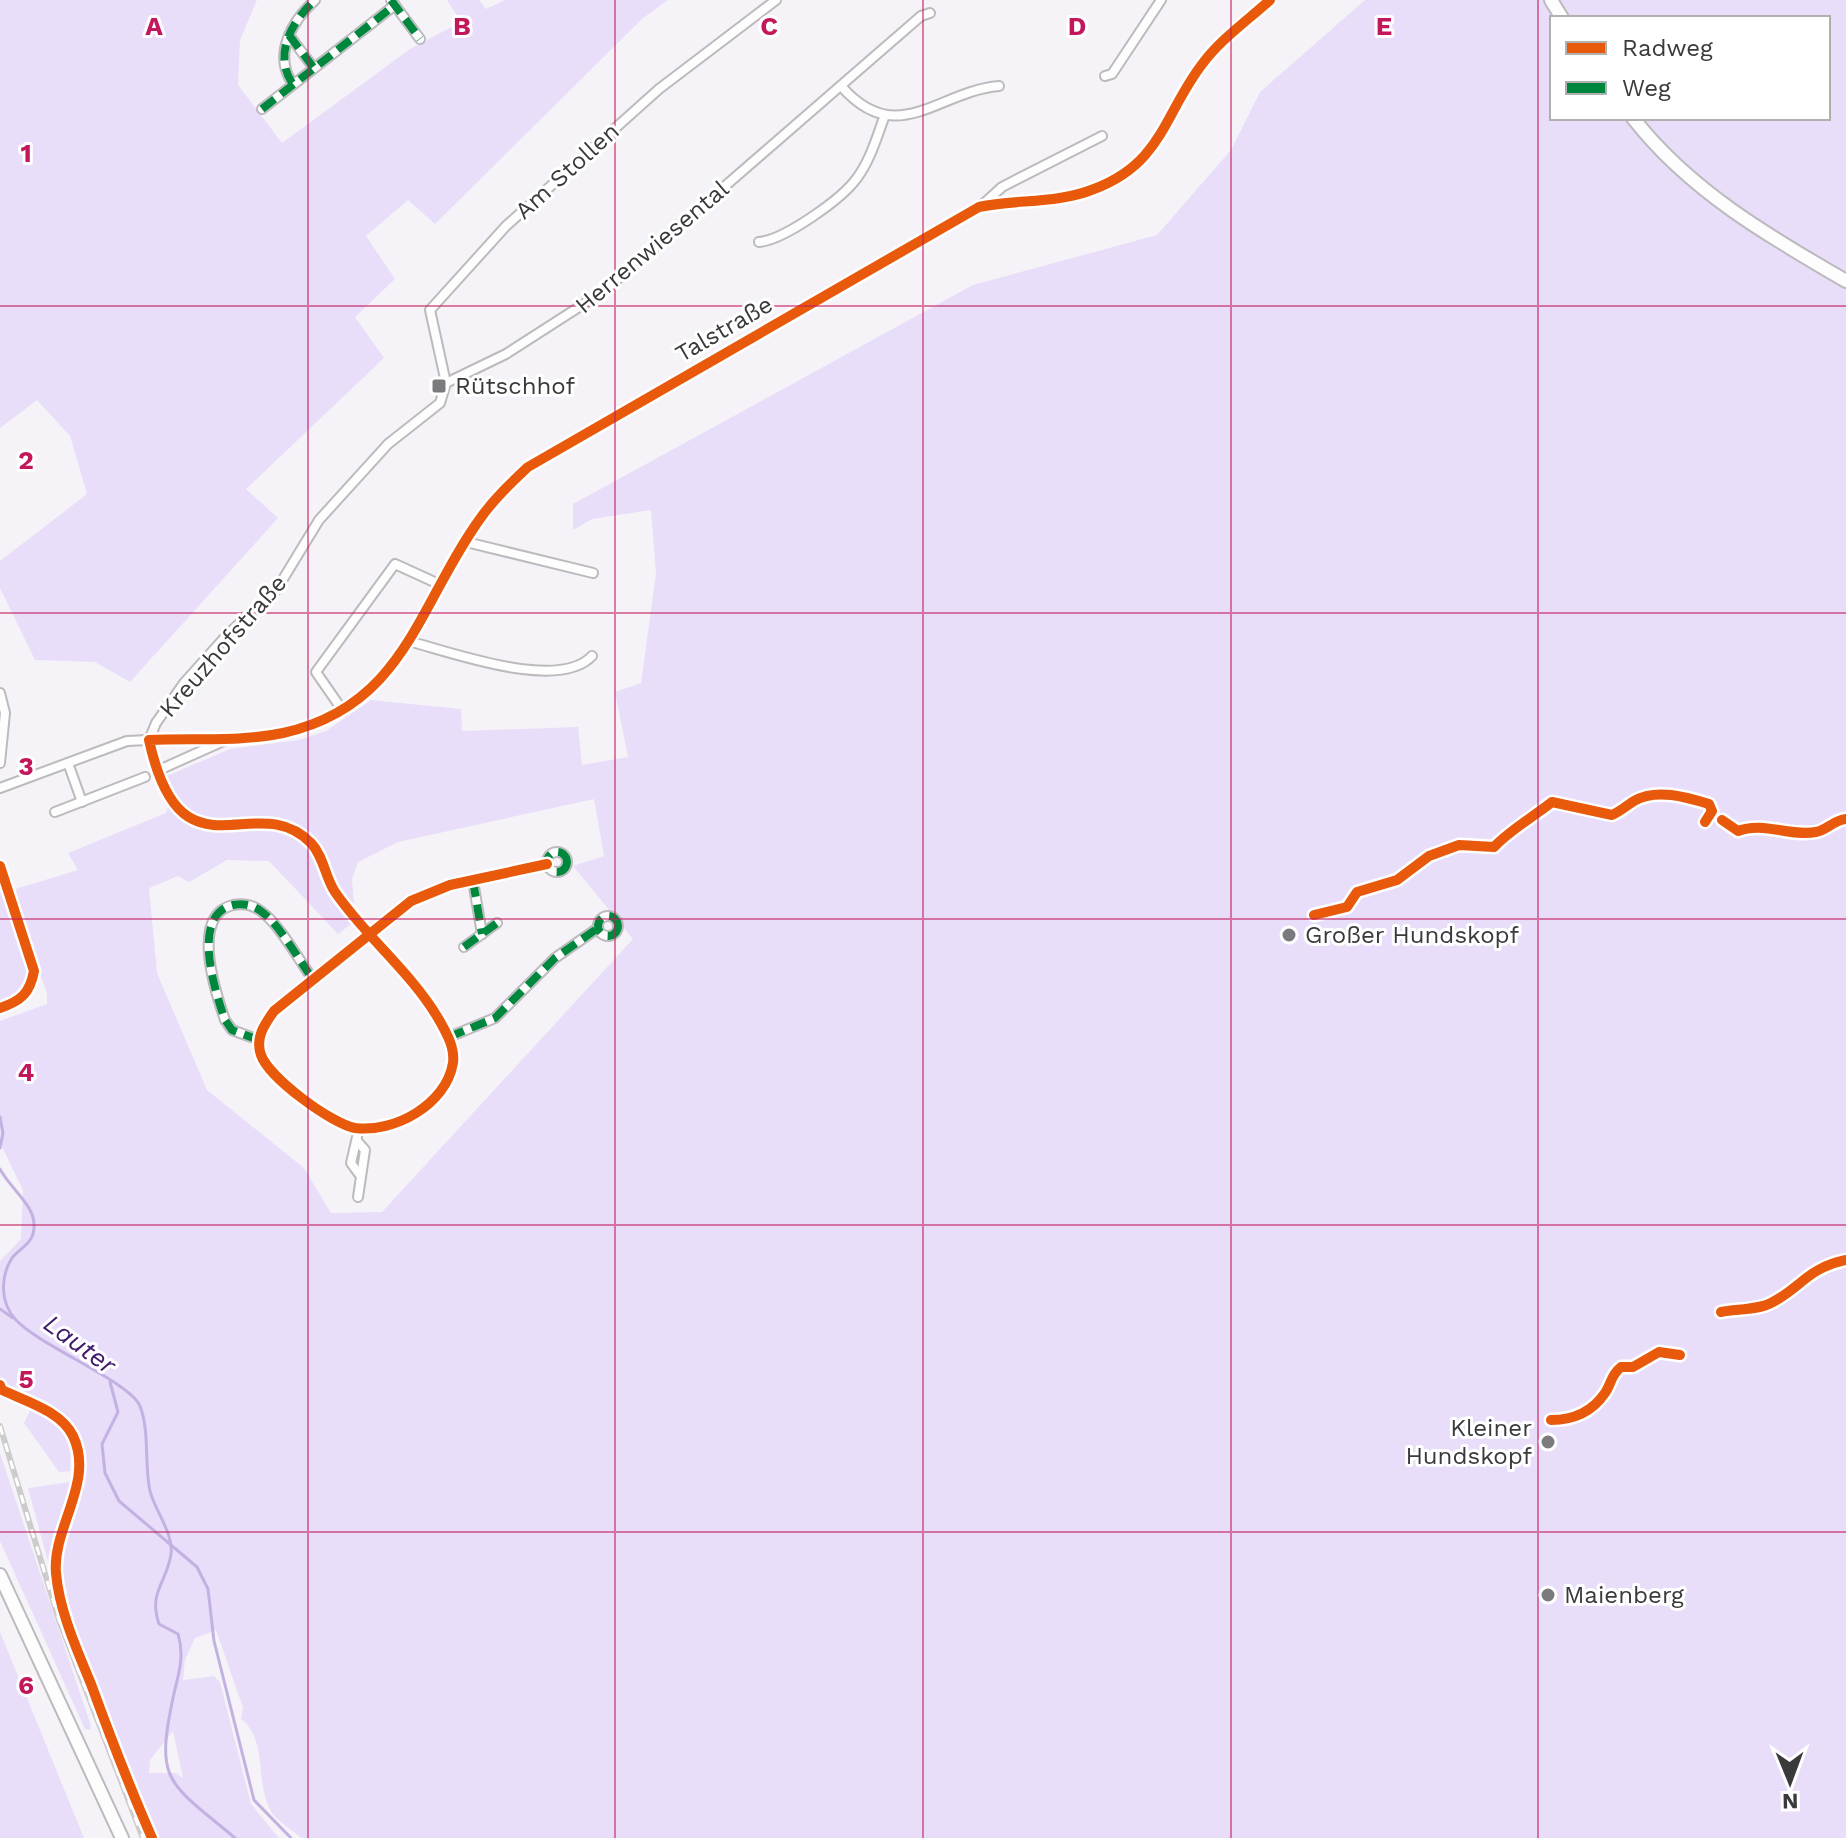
<svg xmlns="http://www.w3.org/2000/svg" width="1846" height="1838" font-family="'Work Sans',sans-serif">
<style>
.green{fill:#e8defa;fill-rule:evenodd}
.lines{fill:none;stroke-linecap:round;stroke-linejoin:round}
.stream{stroke:#c3b1e2;stroke-width:3}
.street-casing{stroke:#bcbabd;stroke-width:12}
.secondary-casing{stroke:#bcbabd;stroke-width:16}
.street{stroke:#fefdfe;stroke-width:8}
.secondary{stroke:#fefdfe;stroke-width:12}
.rail-casing{stroke:#ccc;stroke-width:6}
.rail{stroke:#fff;stroke-width:3;stroke-dasharray:9;stroke-linecap:butt}
.quiet{stroke:#00873e;stroke-width:8;stroke-dasharray:16 8;stroke-linecap:butt}
.cycleway-casing{stroke:#fff;stroke-width:15}
.cycleway{stroke:#e8590c;stroke-width:10}
.grid{fill:none;stroke:#c2185b;stroke-width:2;stroke-opacity:0.55}
.poi-dot{fill:#7b7a7d;stroke:#fff;stroke-width:3}
.labels{text-anchor:middle;dominant-baseline:central;stroke-width:6;stroke-linejoin:round;paint-order:stroke}
.street-label{font-size:24px;fill:#3a393c;stroke:#fff}
.poi-label{font-size:24px;fill:#3a393c;stroke:#fff;text-anchor:start}
.water-label{font-size:26px;font-style:italic;fill:#401a6a;stroke:#fff}
.grid-label{font-size:26px;text-anchor:middle;font-weight:bold;fill:#c2185b;stroke:#fff;stroke-width:6;stroke-linejoin:round;paint-order:stroke}
</style>
<rect width="100%" height="100%" fill="#f5f3f7"/>
<g class="green">
<path d="M0,0H257L240,40L238,85L282,143L410,49L461,22L447,0H479L486,9L505,0H668L643,18L435,224L408,200L366,236L395,279L355,317L384,358L246,489L278,518L130,682L95,662L35,660L0,588V561L87,494L70,436L37,400L0,428Z"/>
<path d="M1365,0H1846V1838H301C293,1830 278,1822 272,1813C254,1785 269,1741 241,1719L243,1708L216,1630L195,1638L185,1660L183,1680L214,1676L220,1682L251,1804L279,1838H157C135,1790 117,1739 98,1690C84,1654 63,1612 59,1574C54,1531 99,1475 74,1430C61,1407 26,1396 3,1385L0,1378V1261L21,1239L23,1190L0,1143V1021L47,1004V993L9,891L78,870L68,853L166,813L173,789L167,776L230,749L299,740L326,731L371,700L461,709L462,731L578,727L582,765L628,757L615,692L641,683L656,574L651,510L592,519L573,530V504L973,285L1157,235L1231,150L1260,92ZM1552,18H1828V118H1552ZM594,799L604,856L573,866L633,939L382,1212L331,1213L304,1168L207,1090L157,973L149,888L178,876L189,882L227,860L269,861L338,934L355,921L352,879L358,862L398,842ZM173,1731L183,1778L176,1773H149L150,1760Z"/>
<path d="M0,884L32,971L23,992L0,1004Z"/>
<path d="M31,1409C62,1424 73,1437 70,1471L59,1472L24,1423Z"/>
<path d="M0,1453L91,1726L90,1730L85,1729L0,1541Z"/>
<path d="M70,1482L68,1502L49,1565L28,1488Z"/>
<path d="M0,1632L84,1838H0Z"/>
</g>
<g class="lines">
<g class="stream">
<path d="M0,1117L3,1133L0,1148"/>
<path d="M0,1169C9,1187 34,1205 34,1224C35,1243 22,1246 12,1258C0,1277 0,1303 16,1320C40,1346 130,1382 140,1406C150,1432 144,1464 150,1491C155,1511 174,1534 171,1554C167,1583 148,1591 159,1624L178,1634C184,1653 180,1670 175,1689C154,1783 166,1780 235,1838"/>
<path d="M0,1309L13,1318"/>
<path d="M110,1382L118,1412L102,1444L105,1473L119,1501L197,1567L208,1589L214,1641L254,1800L291,1838"/>
</g>
<defs>
<g id="street">
<path d="M391,0L420,39"/>
<path d="M289,35L313,67"/>
<path d="M1105,76L1112,74L1161,0"/>
<path d="M292,83C273,54 292,21 315,0"/>
<path d="M841,86C897,150 938,91 999,86"/>
<path d="M262,109L395,5"/>
<path d="M980,207L1002,187L1102,136"/>
<path d="M759,242C784,240 842,199 857,178C871,159 877,136 885,115"/>
<path d="M446,383L506,354L604,291L921,16L930,13"/>
<path d="M466,542L593,573"/>
<path d="M408,641C451,652 558,692 592,656"/>
<path d="M0,693L5,713L0,763"/>
<path d="M343,711L316,672L395,564L441,585"/>
<path d="M68,763L82,802"/>
<path d="M159,770L228,739"/>
<path d="M0,788L127,741L149,740L156,723L184,683L227,635L277,589L319,520L388,444L440,403L446,383L430,310L506,226L659,89L776,0"/>
<path d="M55,812L145,777"/>
<circle cx="557" cy="862" r="10"/>
<path d="M547,864L450,885L411,901L274,1011C264,1025 255,1038 261,1055C269,1078 332,1124 355,1128C394,1133 446,1105 453,1063C455,1047 446,1032 438,1018C410,971 366,937 335,892C325,877 324,857 311,843C255,786 181,887 149,740C193,738 241,742 283,733C406,706 418,603 482,516C495,498 511,483 528,467L979,207C1018,199 1057,204 1094,189C1163,163 1164,113 1203,63C1221,39 1248,20 1270,0"/>
<path d="M473,881L482,934"/>
<circle cx="608" cy="926" r="10"/>
<path d="M464,947L497,923"/>
<path d="M449,1037L495,1018L555,958L598,928"/>
<path d="M259,1040L232,1030L225,1020C215,991 190,915 233,905C243,903 254,905 262,912C280,925 300,962 314,981"/>
<path d="M357,1137L351,1163L359,1174"/>
<path d="M357,1141L365,1150L358,1197"/>
</g>
<g id="secondary">
<path d="M1551,0L1562,18"/>
<path d="M1633,118C1689,190 1768,236 1846,281"/>
<path d="M0,1575L122,1838"/>
</g>
</defs>
<use href="#street" class="street-casing"/>
<use href="#secondary" class="secondary-casing"/>
<use href="#street" class="street"/>
<use href="#secondary" class="secondary"/>
<defs>
<path id="rail" d="M0,1426L59,1620L143,1838"/>
</defs>
<use href="#rail" class="rail-casing"/>
<use href="#rail" class="rail"/>
<g class="quiet">
<path d="M391,0L420,39"/>
<path d="M289,35L313,67"/>
<path d="M292,83C273,54 292,21 315,0"/>
<path d="M262,109L395,5"/>
<circle cx="557" cy="862" r="10"/>
<path d="M473,881L482,934"/>
<circle cx="608" cy="926" r="10"/>
<path d="M464,947L497,923"/>
<path d="M449,1037L495,1018L555,958L598,928"/>
<path d="M259,1040L232,1030L225,1020C215,991 190,915 233,905C243,903 254,905 262,912C280,925 300,962 314,981"/>
</g>
<defs>
<g id="cycleway">
<path d="M1722,820L1738,831C1764,821 1789,837 1816,832C1827,830 1834,820 1846,819"/>
<path d="M547,864L450,885L411,901L274,1011C264,1025 255,1038 261,1055C269,1078 332,1124 355,1128C394,1133 446,1105 453,1063C455,1047 446,1032 438,1018C410,971 366,937 335,892C325,877 324,857 311,843C255,786 181,887 149,740C193,738 241,742 283,733C406,706 418,603 482,516C495,498 511,483 528,467L979,207C1018,199 1057,204 1094,189C1163,163 1164,113 1203,63C1221,39 1248,20 1270,0"/>
<path d="M0,866L34,971C30,993 21,1001 0,1008"/>
<path d="M1314,915L1347,907L1357,892L1397,880L1429,856L1459,845L1494,847C1510,830 1533,817 1552,802L1612,815C1621,811 1626,806 1634,801C1656,788 1686,797 1709,804L1712,811L1705,822"/>
<path d="M1721,1312C1736,1309 1758,1310 1771,1303C1801,1288 1807,1268 1846,1260"/>
<path d="M0,1385L2,1390C25,1401 61,1411 73,1436C95,1482 52,1528 56,1573C59,1610 77,1650 91,1684C110,1736 130,1788 152,1838"/>
<path d="M1551,1420C1573,1420 1592,1412 1605,1393C1612,1383 1610,1376 1621,1367H1633L1659,1352L1680,1355"/>
</g>
</defs>
<use href="#cycleway" class="cycleway-casing"/>
<use href="#cycleway" class="cycleway"/>
</g>
<path class="grid" d="M308,0V1838M615,0V1838M923,0V1838M1231,0V1838M1538,0V1838M0,306H1846M0,613H1846M0,919H1846M0,1225H1846M0,1532H1846"/>
<g class="poi-dot">
<rect x="431" y="378" width="16" height="16" rx="4"/>
<circle cx="1289" cy="935" r="8"/>
<circle cx="1548" cy="1442" r="8"/>
<circle cx="1548" cy="1595" r="8"/>
</g>
<g class="labels">
<g class="street-label">
<text transform="translate(567 171) rotate(-42)">Am Stollen</text>
<text transform="translate(652 247) rotate(-40)">Herrenwiesental</text>
<text transform="translate(724 329) rotate(-30)">Talstraße</text>
<text transform="translate(223 646) rotate(-49)">Kreuzhofstraße</text>
</g>
<g class="poi-label">
<text x="455" y="386">Rütschhof</text>
<text x="1305" y="935">Großer Hundskopf</text>
<text x="1532" y="1428" text-anchor="end">Kleiner<tspan x="1532" dy="28">Hundskopf</tspan></text>
<text x="1564" y="1595">Maienberg</text>
</g>
<g class="water-label">
<text transform="translate(80 1344) rotate(36)">Lauter</text>
</g>
</g>
<g class="grid-label">
<text x="154" y="35">A</text>
<text x="462" y="35">B</text>
<text x="769" y="35">C</text>
<text x="1077" y="35">D</text>
<text x="1384" y="35">E</text>
<text x="26" y="162">1</text>
<text x="26" y="469">2</text>
<text x="26" y="775">3</text>
<text x="26" y="1081">4</text>
<text x="26" y="1388">5</text>
<text x="26" y="1694">6</text>
</g>
<rect x="1550" y="16" width="280" height="104" fill="#ffffff" stroke="#b0b0b1" stroke-width="2"/>
<rect x="1566" y="42" width="40" height="12" fill="#e8590c" stroke="#b0b0b1" stroke-width="2"/>
<text x="1622" y="56" font-size="24" fill="#3a393c">Radweg</text>
<rect x="1566" y="82" width="40" height="12" fill="#00873e" stroke="#b0b0b1" stroke-width="2"/>
<text x="1622" y="96" font-size="24" fill="#3a393c">Weg</text>
<g transform="translate(1790 1782) rotate(179)" stroke="#ffffff" stroke-width="6" paint-order="stroke">
<path d="M0-6L14 30L0 20L-14 30Z" fill="#3a393c"/>
<text y="-12" font-size="22" font-weight="bold" text-anchor="middle" fill="#3a393c">N</text>
</g>
</svg>
